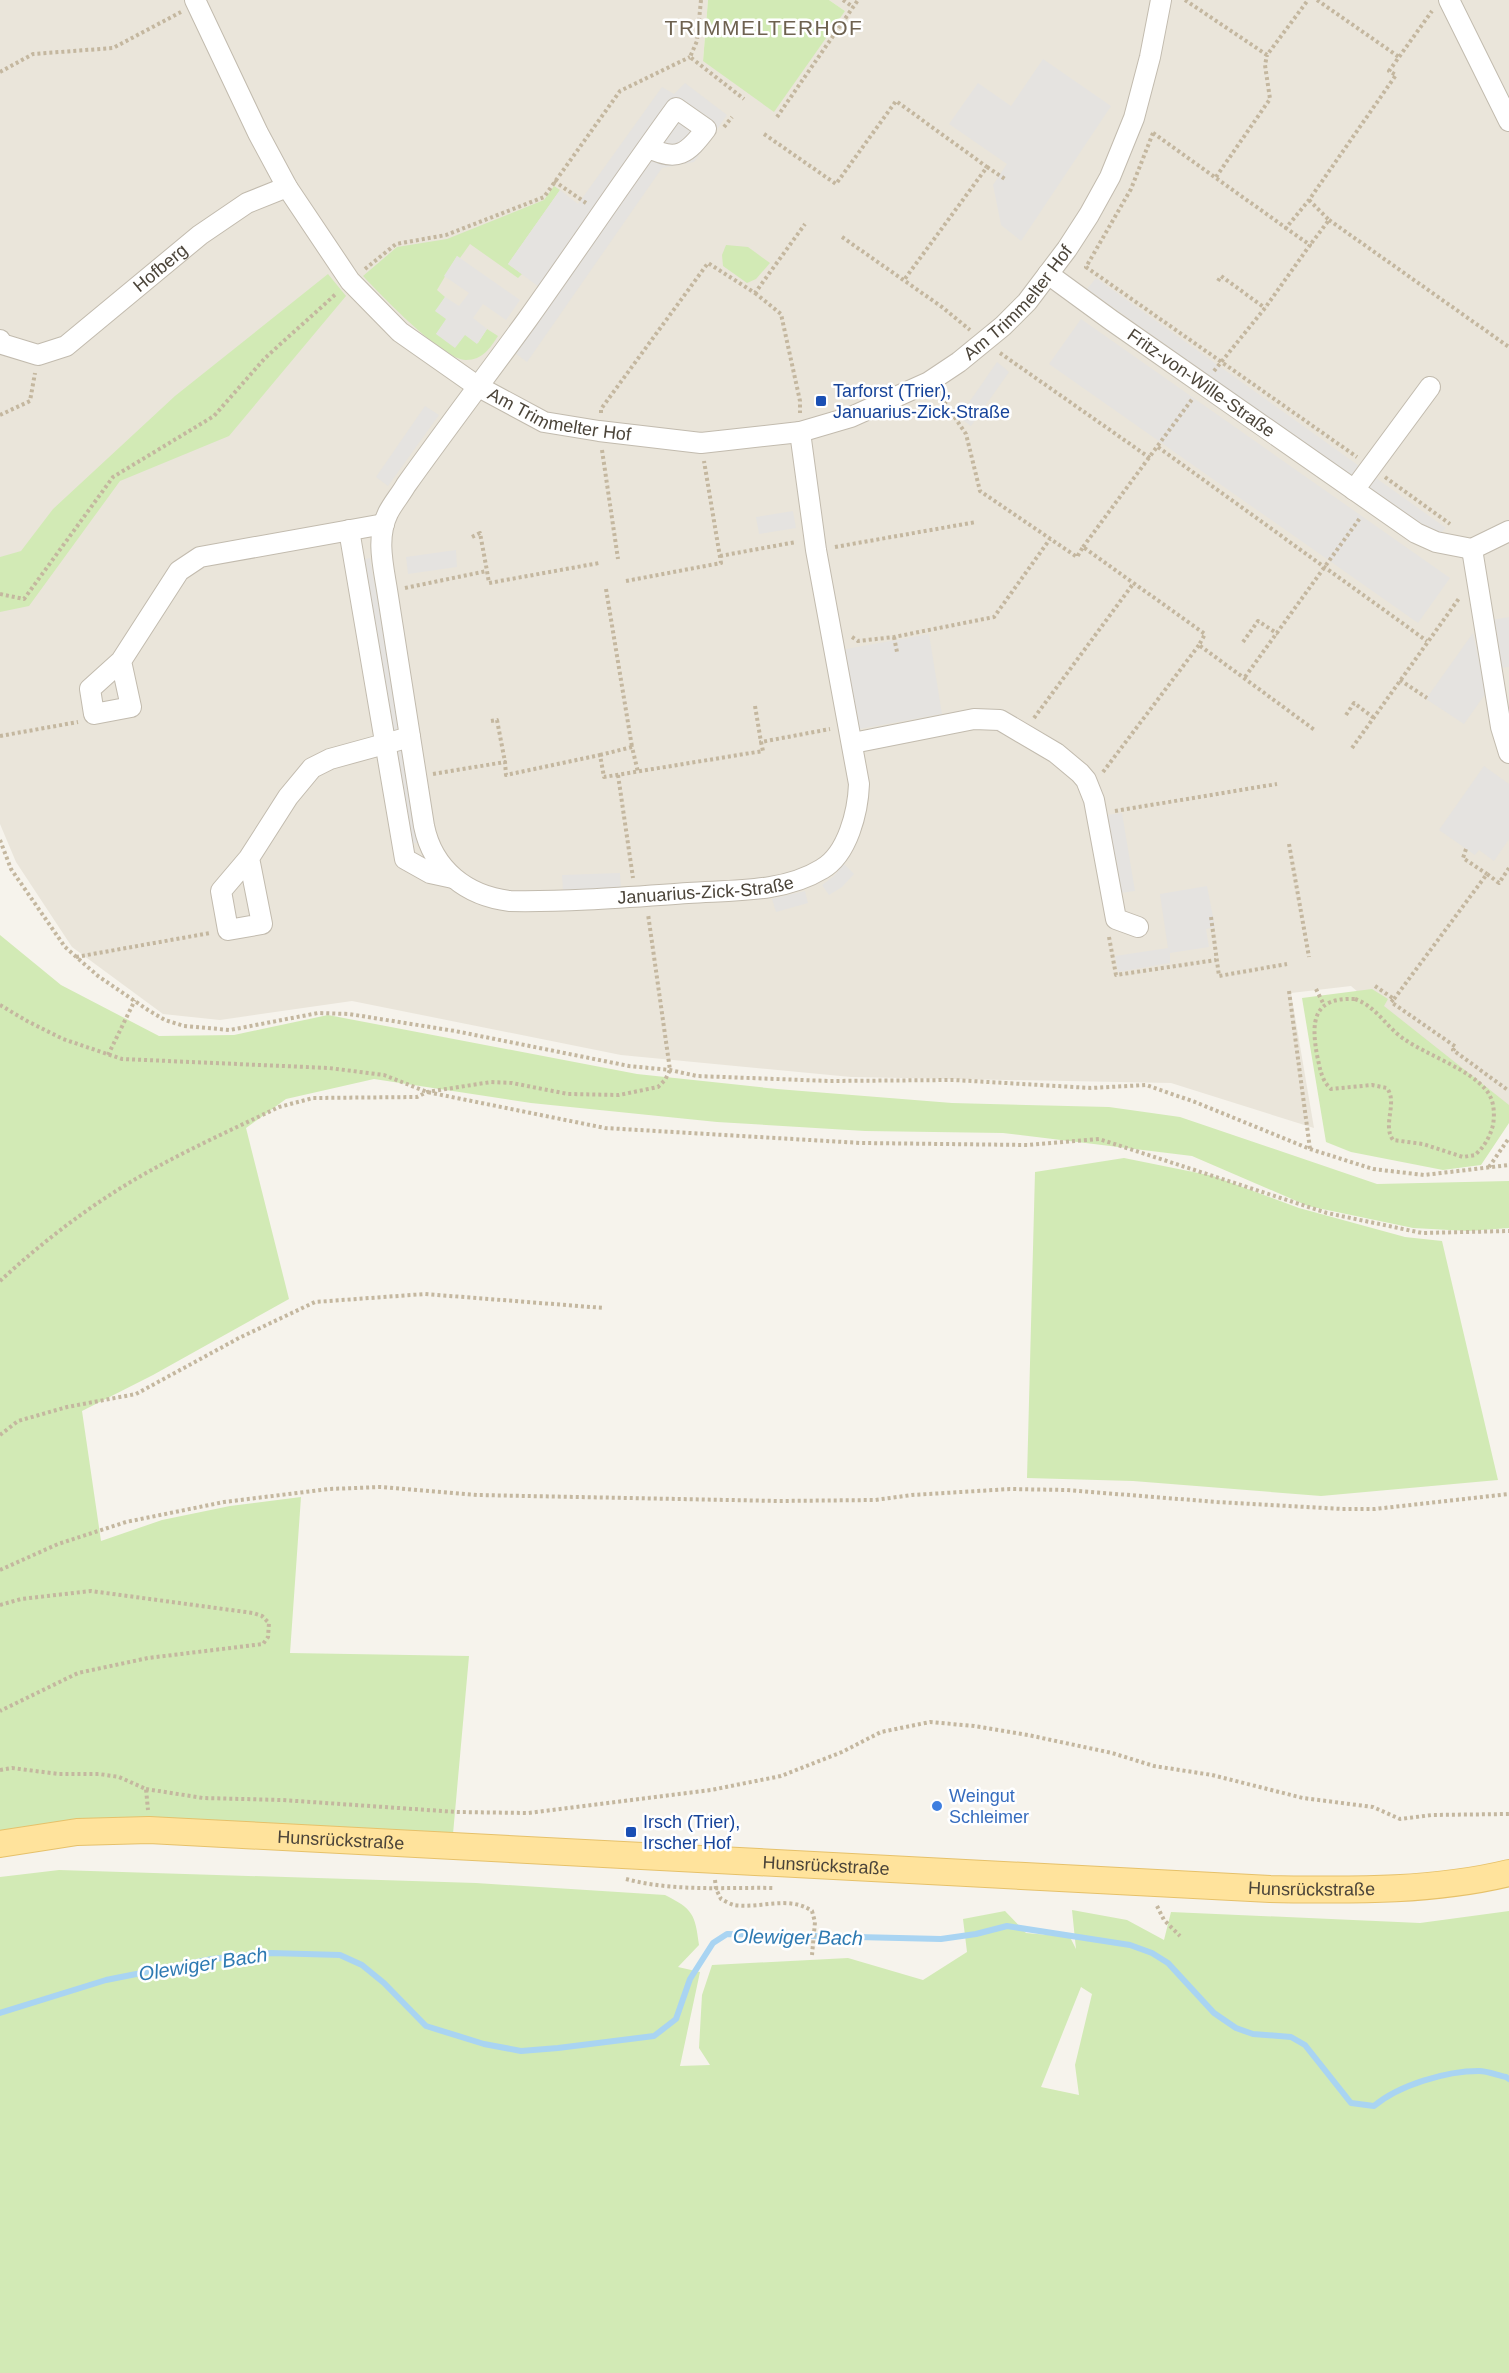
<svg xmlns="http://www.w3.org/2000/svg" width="1509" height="2373" font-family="Helvetica,sans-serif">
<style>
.residential{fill:#eae5da}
.green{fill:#d2eab5;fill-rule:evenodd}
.parking{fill:#e5e3e0}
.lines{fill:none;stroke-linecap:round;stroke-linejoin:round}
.stream{stroke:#a9d4f2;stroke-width:6}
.minor-casing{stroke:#c2bbae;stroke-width:22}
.major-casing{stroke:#e6c16a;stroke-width:28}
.path{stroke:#c4b79f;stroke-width:4;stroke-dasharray:3 3;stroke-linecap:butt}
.minor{stroke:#fff;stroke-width:20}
.major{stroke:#ffe39c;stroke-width:26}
.transit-dot{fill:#1a4fb4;stroke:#fff;stroke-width:2}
.shop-dot{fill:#3f7fe0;stroke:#fff;stroke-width:2}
.labels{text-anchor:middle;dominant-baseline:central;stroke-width:5;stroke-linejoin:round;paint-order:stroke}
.street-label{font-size:18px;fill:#4b4439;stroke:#fff}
.transit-label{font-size:18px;fill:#164399;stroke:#fff;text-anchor:start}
.shop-label{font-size:18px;fill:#366cbe;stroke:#fff;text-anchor:start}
.water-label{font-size:20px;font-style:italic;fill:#2e7ab2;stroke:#fff}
.quarter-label{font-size:21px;letter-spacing:1.5px;fill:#6e6250;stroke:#fff}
</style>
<rect width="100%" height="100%" fill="#f6f3ec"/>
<path class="residential" d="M0,0H708L703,61L845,11L829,0H1509V1123L1351,986L1291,993L1314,1128L1171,1083L851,1077L621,1055L352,1001L220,1020L163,1014L72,947L16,862L0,824Z"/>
<g class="green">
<path d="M708,0H829L845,11L774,112L703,61Z"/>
<path d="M554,186L560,190L508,264L522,274L518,278L470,244L460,258L457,256L437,290L445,297L436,311L447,319L436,334H465L478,343L487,329L498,336C490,348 483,360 466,360C443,360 380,294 363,276L397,247L447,239L544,200Z"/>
<path d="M726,245L748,247L770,263L756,279L747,283L723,266L722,255Z"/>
<path d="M328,274L346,296L229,436L120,481L29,606L0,612V557L21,551L53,509L175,396Z"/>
<path d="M0,935L61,985L159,1036L234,1035L328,1015L637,1074L777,1089L952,1103L1109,1107L1180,1117L1377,1184L1509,1181V1228L1468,1231L1413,1228L1308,1206L1192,1156L1003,1133L865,1131L717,1122L531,1103L374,1079L286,1099L246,1128L289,1299L153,1375L82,1411L101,1541L162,1520L230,1506L301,1497L290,1653L469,1656L453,1834L55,1823L0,1831Z"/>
<path d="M1372,989L1388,999L1384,1006L1509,1105V1123L1481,1165L1443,1170L1351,1152L1326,1142L1302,998Z"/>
<path d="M1124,1158L1213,1176L1299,1208L1405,1237L1442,1241L1498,1480L1321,1496L1133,1481L1027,1478L1035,1172Z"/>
<path d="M59,1870L476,1883L665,1895C693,1909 695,1914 699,1945L678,1967L700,1972L680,2066L710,2065L699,2048L702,1995L712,1965L848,1958L923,1980L967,1952L963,1919L1005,1911L1026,1933L1070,1937L1076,1949L1072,1910L1127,1920L1164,1940L1171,1912L1420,1923L1509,1911V2373H0V1877ZM1081,1987L1092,1994L1075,2065L1079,2095L1041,2087Z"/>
</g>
<g class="parking">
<path d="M1043,59L1111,106L1021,241L1001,225L993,185L1007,164L949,124L978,83L1011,106Z"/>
<path d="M685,83L727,115L694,162L662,168L527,362L515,353L554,298L508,264L560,190L578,204L662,87L674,94Z"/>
<path d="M457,256L520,300L506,320L483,304L473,318L487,329L477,344L465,335L455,348L436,334L446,319L435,311L445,297L459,306L469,293L444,276Z"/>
<path d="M1096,278L1446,528L1437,537L1087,289Z"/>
<path d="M1081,319L1450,578L1418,623L1049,364Z"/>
<path d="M997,362L1009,372L971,426L959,417Z"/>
<path d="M425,406L439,415L388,486L376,477Z"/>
<path d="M793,511L796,528L759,534L756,517Z"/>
<path d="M456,550L457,567L408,574L406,557Z"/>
<path d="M370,558L420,842L407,845L360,560Z"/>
<path d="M1509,617V667L1500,668L1491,620Z"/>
<path d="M1473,633L1486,693L1464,724L1426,699Z"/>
<path d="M929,634L942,714L854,730L841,650Z"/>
<path d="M1484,766L1509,784V839L1494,861L1479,850L1475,855L1439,830Z"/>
<path d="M1122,813L1135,891L1120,893L1106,815Z"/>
<path d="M844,864L854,874L842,887L829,895L822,885L834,876Z"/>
<path d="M620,873L621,888L563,891L562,875Z"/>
<path d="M1207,886L1215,927L1206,929L1209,947L1170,953V963L1118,972L1115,956L1168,948L1160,894Z"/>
<path d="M805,891L808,903L776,912L772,899Z"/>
</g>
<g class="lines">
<path class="stream" d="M0,2013L106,1980L212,1959L271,1953L340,1955L362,1965L384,1983L426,2026L484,2044L521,2051L558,2048L654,2036L676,2019L690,1979L713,1943L727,1934L941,1939L976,1934L1007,1926L1130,1945L1152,1953L1168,1963L1214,2013L1236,2028L1253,2034L1291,2037L1305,2045L1351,2103L1374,2106C1399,2085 1446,2071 1479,2071C1487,2071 1497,2075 1506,2077L1509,2079"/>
<defs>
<g id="minor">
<path id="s1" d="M195,0L258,133L287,187L350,281L400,332L477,386L544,422L599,431L701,443L800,432L851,417L929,382L959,362L1003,326L1027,302L1067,249L1089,215L1110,177L1134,118L1150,57L1161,0"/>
<path d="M1449,0L1509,121"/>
<path id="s2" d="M648,147C677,163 688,153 706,129L676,108C625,178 577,250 527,320C487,375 446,429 406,485C401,494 393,503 388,513C376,537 383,565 387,590L424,826C433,870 467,896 510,901C569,902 629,897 688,893C732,890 783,893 822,869C848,854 858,811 859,784L816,550L800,432"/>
<path id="s3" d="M1048,274L1111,320L1416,533L1436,542L1472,549L1509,531"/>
<path id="s4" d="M0,340L2,344L38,355L66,346L200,235L247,203L287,187"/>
<path d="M1354,490L1430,387"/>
<path d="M349,530L405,859L430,873L453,878"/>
<path d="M1472,549L1501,727L1509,753"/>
<path d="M121,661L131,707L94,714L90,689L121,661L179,571L200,557L384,524"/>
<path d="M853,743L974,719L1000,720L1056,753L1080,773L1086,780L1094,800L1116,919L1138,927"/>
<path d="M249,858L262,924L228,930L221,891L249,858L288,797L312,768L330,759L410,737"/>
</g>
<g id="major">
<path id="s5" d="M0,1844L77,1832L149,1830L1270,1889C1350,1890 1431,1892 1509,1873"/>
</g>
</defs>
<use href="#minor" class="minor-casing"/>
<use href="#major" class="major-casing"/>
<g class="path">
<path d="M701,0L697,41L690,57L744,99"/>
<path d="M843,0L853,7"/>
<path d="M1185,0L1267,55L1308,0"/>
<path d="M1317,0L1399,57"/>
<path d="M0,72L33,54L113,48L181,12"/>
<path d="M777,117L858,0"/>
<path d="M724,127L732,117"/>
<path d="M1153,133L1131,189L1086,267L1357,457"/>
<path d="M1153,133L1286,228"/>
<path d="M764,134L836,184L896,101L987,167L904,280"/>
<path d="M987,167L1005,179"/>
<path d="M1216,177L1270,99L1265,65L1267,55"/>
<path d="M554,181L586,203"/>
<path d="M1309,200L1329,220L1310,245"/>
<path d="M1329,220L1509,347"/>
<path d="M842,237L942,307L970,330"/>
<path d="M365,269L396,244L446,235L544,197L620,91L690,57"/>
<path d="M1218,281L1221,276L1265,308"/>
<path d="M755,293L781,314L800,401V413"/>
<path d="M1000,353L1150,458"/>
<path d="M1214,371L1265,308L1310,245L1286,228L1309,200L1396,75L1389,71L1432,11"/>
<path d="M941,397L966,434L980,491L1077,557L1083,547L1205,634L1199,645L1316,731"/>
<path d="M601,413V409L708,263L755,293L805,224"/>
<path d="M0,415L30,401L35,373"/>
<path d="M1158,447L1427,641"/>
<path d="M602,450L618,559"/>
<path d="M1385,477L1450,524"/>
<path d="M472,537L480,533L487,571"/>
<path d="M835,547L976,522"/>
<path d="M1083,547L1193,398"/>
<path d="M720,556L796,542"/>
<path d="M626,581L721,563L704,461"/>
<path d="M405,588L487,571L489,583L599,563"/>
<path d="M606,589L632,747"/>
<path d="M0,594L24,599L113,477L214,416L265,358L337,293"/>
<path d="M852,637L858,641L894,637L994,617L1050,539"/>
<path d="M894,637L897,652"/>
<path d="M1243,642L1258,621L1278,634"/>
<path d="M1245,677L1360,518"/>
<path d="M1400,680L1427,698"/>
<path d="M755,706L761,742"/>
<path d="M1346,715L1354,703L1374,718"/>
<path d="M1034,718L1133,584"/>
<path d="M491,721L497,720L505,762"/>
<path d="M0,736L78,722"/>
<path d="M1352,748L1460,597"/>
<path d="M600,755L632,747L638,772"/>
<path d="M1103,772L1199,645"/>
<path d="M433,774L505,762L506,775L600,755L604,777L763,751L761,742L830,729"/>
<path d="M618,775L633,878"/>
<path d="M1115,811L1277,784"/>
<path d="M0,840L11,869L65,947L98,976L148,1010L165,1020L184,1026L230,1030L318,1013L349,1014L455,1031L629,1066L670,1070L697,1076L829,1081L954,1080L1091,1088L1146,1085L1195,1102L1310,1149L1373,1169L1424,1175L1509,1165"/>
<path d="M1289,844L1309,957"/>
<path d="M1466,849L1463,858L1487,874"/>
<path d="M1211,917L1219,976L1287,964"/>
<path d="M1109,937L1116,975L1216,960"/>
<path d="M76,957L210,933"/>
<path d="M1375,986L1394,999L1391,1002L1456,1047L1453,1050L1509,1091"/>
<path d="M1316,989L1324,1005"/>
<path d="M1289,991L1310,1149"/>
<path d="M1355,999C1377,1007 1386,1027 1404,1039C1427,1055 1469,1069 1486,1090C1494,1099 1495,1113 1493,1125C1490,1137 1484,1147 1475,1155L1463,1157L1423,1144L1393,1140C1382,1125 1398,1103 1387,1088L1372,1085L1331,1089C1321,1080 1320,1068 1317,1055C1311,1021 1313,997 1355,999Z"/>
<path d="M1394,999L1487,874L1499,883L1509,868"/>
<path d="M0,1005L27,1021L63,1039L122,1059L329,1068L384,1075L427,1092L605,1128L861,1143L1028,1145L1099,1139L1327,1213L1422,1233L1509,1231"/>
<path d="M108,1055L135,1000"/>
<path d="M1489,1167L1509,1138"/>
<path d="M0,1281C38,1246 80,1213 124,1186C173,1156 227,1132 279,1107L313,1098L417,1097L427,1092L491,1082L512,1083L568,1094L619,1095L658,1087L665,1080L670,1070L648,914"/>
<path d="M0,1435L18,1421L67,1407L136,1394L239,1338L315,1302L425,1294L604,1308"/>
<path d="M0,1570L58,1544L126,1522L224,1502L329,1489L381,1487L477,1495L779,1501L875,1500L912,1495L1010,1489L1066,1490L1217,1502L1342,1509H1375L1509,1494"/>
<path d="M0,1605L21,1599L91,1591L253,1613L262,1616L269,1623L268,1637L263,1644L148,1658L78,1673L0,1711"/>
<path d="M0,1770L12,1768L59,1774H99L119,1777L146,1789L148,1810"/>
<path d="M146,1789L203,1798L282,1800L457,1812L528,1813L711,1790L781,1776L842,1752L881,1732L930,1722L974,1726L1028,1735L1112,1753L1154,1766L1212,1775L1303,1798L1373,1807L1400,1819L1432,1815L1509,1814"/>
<path d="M626,1879C675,1892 724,1887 774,1888"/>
<path d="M715,1880L716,1889L721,1899C725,1901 730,1904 734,1905C760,1909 789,1895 812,1911L815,1922L812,1955"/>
<path d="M1157,1906L1164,1920L1180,1936"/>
</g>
<use href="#minor" class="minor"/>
<use href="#major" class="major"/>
</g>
<g class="transit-dot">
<rect x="815" y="395" width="12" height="12" rx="3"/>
<rect x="625" y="1826" width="12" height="12" rx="3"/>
</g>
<circle class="shop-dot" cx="937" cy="1806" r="6"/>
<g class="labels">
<g class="street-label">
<text stroke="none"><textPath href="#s4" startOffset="194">Hofberg</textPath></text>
<text stroke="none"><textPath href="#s1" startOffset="1080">Am Trimmelter Hof</textPath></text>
<text stroke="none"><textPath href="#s3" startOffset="188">Fritz-von-Wille-Straße</textPath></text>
<text stroke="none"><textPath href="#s1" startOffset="576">Am Trimmelter Hof</textPath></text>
<text stroke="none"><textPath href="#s2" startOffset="1239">Januarius-Zick-Straße</textPath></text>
<text stroke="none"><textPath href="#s5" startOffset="342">Hunsrückstraße</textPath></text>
<text stroke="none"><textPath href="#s5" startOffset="828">Hunsrückstraße</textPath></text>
<text stroke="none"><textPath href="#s5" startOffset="1314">Hunsrückstraße</textPath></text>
</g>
<g class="transit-label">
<text x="833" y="391">Tarforst (Trier),<tspan x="833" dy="21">Januarius-Zick-Straße</tspan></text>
<text x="643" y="1822">Irsch (Trier),<tspan x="643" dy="21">Irscher Hof</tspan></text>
</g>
<g class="shop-label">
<text x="949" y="1796">Weingut<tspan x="949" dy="21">Schleimer</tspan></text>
</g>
<g class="water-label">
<text transform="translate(798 1937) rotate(1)">Olewiger Bach</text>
<text transform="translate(203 1964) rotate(-9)">Olewiger Bach</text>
</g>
<g class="quarter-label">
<text x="764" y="27">TRIMMELTERHOF</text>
</g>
</g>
</svg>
